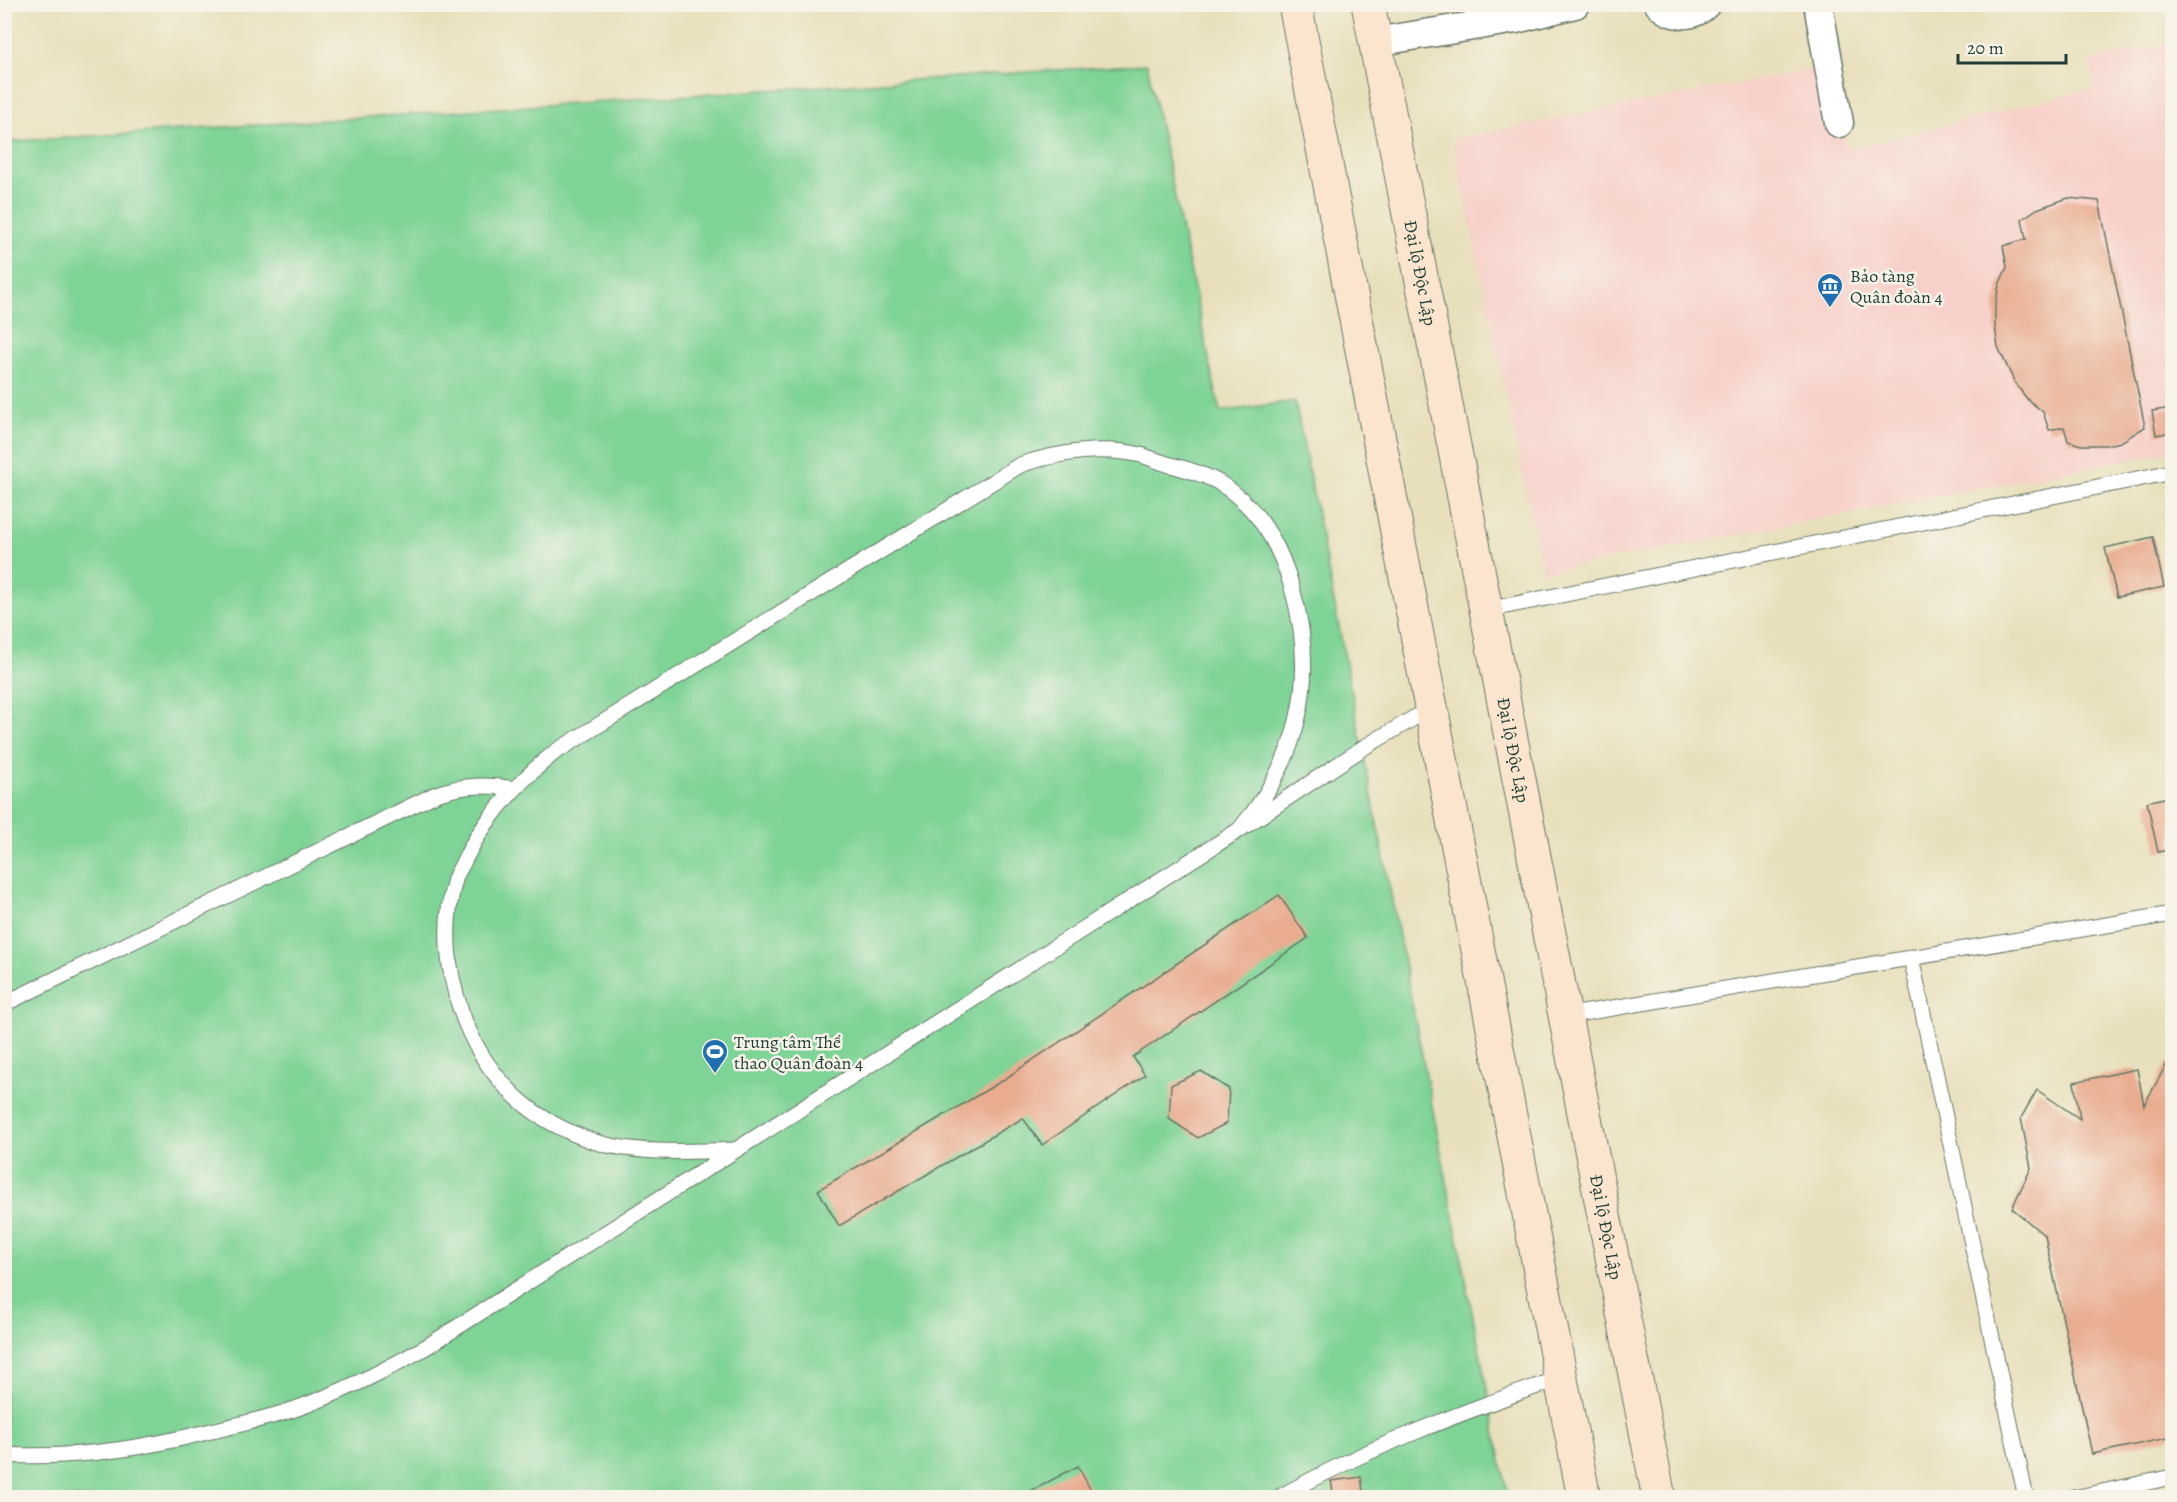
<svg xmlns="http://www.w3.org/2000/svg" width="2177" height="1502" font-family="Alegreya,serif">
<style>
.built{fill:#f7d0c9}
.green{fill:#7ed396;stroke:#4e8865;stroke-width:1.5}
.building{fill:#e9ac8f}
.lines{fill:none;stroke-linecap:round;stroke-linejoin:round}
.lane-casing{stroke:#657664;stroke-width:17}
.street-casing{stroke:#657664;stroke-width:31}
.secondary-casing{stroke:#657664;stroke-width:35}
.lane{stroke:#fff;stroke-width:15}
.street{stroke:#fff;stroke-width:28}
.secondary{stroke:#fbe5cf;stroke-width:33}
.labels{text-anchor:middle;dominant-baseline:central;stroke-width:5;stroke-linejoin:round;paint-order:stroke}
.street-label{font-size:18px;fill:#1f3d34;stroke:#f7f3e8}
.poi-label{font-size:18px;fill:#1f3d34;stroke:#f7f3e8;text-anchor:start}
</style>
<rect width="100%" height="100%" fill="#f7f3e8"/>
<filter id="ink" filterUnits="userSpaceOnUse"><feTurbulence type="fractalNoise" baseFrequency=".0167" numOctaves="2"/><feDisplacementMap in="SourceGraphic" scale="12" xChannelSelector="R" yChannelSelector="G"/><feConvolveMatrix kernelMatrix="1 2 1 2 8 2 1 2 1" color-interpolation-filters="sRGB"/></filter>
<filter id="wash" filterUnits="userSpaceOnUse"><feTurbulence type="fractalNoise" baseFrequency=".008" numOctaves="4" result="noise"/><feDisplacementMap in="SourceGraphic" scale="24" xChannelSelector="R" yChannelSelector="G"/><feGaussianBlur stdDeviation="1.35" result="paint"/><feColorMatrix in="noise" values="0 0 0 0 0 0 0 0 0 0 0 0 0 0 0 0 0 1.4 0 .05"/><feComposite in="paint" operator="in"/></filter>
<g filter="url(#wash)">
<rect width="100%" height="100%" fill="#e8e0bc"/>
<path class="built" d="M2172,42V451L1543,572L1453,139L1829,66L1847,150L2095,88L2090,61Z"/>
<path class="green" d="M1147,64L1220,412L1295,401L1508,1497L5,1498V142Z"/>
<g id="blocks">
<g class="building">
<path d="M2068,198L2099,201L2145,427L2121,442L2107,445H2081L2068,441L2064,427L2049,430L2043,412L2027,399L2015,383L1998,347L1995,326V306L1999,285L2007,267L2003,246L2026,239L2022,219L2037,209Z"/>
<path d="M2172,408V432L2156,435L2152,411Z"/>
<path d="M2153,537L2164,587L2117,597L2105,548Z"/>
<path d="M2172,796V849L2158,852L2147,802Z"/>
<path d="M1279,895L1308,938L1133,1057L1145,1075L1042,1145L1023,1118L839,1226L818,1190L1000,1082Z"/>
<path d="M2168,1062L2172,1066V1437L2092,1454L2045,1236L2012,1208L2031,1168L2021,1118L2037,1090L2080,1119L2074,1082L2137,1069L2144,1105Z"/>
<path d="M1201,1071L1229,1089L1227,1123L1198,1138L1169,1119L1171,1085Z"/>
<path d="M1078,1466L1095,1498H1018Z"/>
<path d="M1361,1477L1364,1498H1334L1331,1481Z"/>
<path d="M1007,1490L1011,1498H993Z"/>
</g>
</g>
</g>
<g filter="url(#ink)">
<use href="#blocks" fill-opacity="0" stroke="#657664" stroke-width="1.5"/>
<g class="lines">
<defs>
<g id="lane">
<path d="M1486,610L2172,472"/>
<path d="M1911,957L2026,1498"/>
<path d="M4,1004L436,794C463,785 486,784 514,789"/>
<path d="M1565,1016L2172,914"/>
<path d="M735,1150C690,1152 623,1155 582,1137C556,1127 532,1113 513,1094C458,1041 435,952 455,879C457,872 462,866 465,859C486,816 518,782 555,752L1020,465C1060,452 1100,446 1141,455C1150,458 1158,461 1167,464C1185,469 1202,473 1218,482C1258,506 1280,545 1292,588C1318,678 1301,758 1239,830"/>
<path d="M4,1455C73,1459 141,1449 207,1432C236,1425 266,1419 295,1409C341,1393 384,1371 426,1347L1239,830L1363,748L1431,708"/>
<path d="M1278,1498C1368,1447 1464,1411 1561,1378"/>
<path d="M2074,1498L2172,1477"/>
</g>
<g id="street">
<path d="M1659,4C1672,17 1693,18 1706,4"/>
<path d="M1818,4L1839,123"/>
<path d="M1375,42L1516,19L1575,4"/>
</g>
<g id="secondary">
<path d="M1295,4L1584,1498"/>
<path id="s1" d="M1368,4L1659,1498"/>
</g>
</defs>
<use href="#lane" class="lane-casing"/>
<use href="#street" class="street-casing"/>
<use href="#secondary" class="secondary-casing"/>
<use href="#lane" class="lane"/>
<use href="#street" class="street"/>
<use href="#secondary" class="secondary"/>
</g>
</g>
<defs>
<symbol id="museum-pin" viewBox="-11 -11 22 30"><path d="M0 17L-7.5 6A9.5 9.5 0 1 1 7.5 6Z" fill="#1f6fb2" stroke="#f7f3e8"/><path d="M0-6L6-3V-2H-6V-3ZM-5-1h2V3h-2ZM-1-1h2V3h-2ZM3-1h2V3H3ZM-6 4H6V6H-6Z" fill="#fff"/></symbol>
<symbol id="stadium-pin" viewBox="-11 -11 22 30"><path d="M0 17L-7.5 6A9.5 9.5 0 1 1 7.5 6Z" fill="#1f6fb2" stroke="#f7f3e8"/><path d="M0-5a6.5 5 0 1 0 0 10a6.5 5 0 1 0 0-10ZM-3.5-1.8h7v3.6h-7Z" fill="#fff"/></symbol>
</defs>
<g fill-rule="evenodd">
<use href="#museum-pin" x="1815" y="271" width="30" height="40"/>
<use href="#stadium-pin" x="700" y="1037" width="30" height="40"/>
</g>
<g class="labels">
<g class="street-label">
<text stroke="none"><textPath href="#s1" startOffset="274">Đại lộ Độc Lập</textPath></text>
<text stroke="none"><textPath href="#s1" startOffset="760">Đại lộ Độc Lập</textPath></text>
<text stroke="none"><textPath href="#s1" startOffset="1246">Đại lộ Độc Lập</textPath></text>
</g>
<g class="poi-label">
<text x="1850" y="276">Bảo tàng<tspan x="1850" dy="21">Quân đoàn 4</tspan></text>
<text x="734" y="1042">Trung tâm Thể<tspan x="734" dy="21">thao Quân đoàn 4</tspan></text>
</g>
</g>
<rect width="2177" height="1502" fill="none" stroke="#f7f3e8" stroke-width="24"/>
<path d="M1958 54v9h108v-9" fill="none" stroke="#1f3d34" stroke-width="3"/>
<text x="1967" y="54" font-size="18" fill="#1f3d34" stroke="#f7f3e8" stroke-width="4.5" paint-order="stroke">20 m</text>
</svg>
